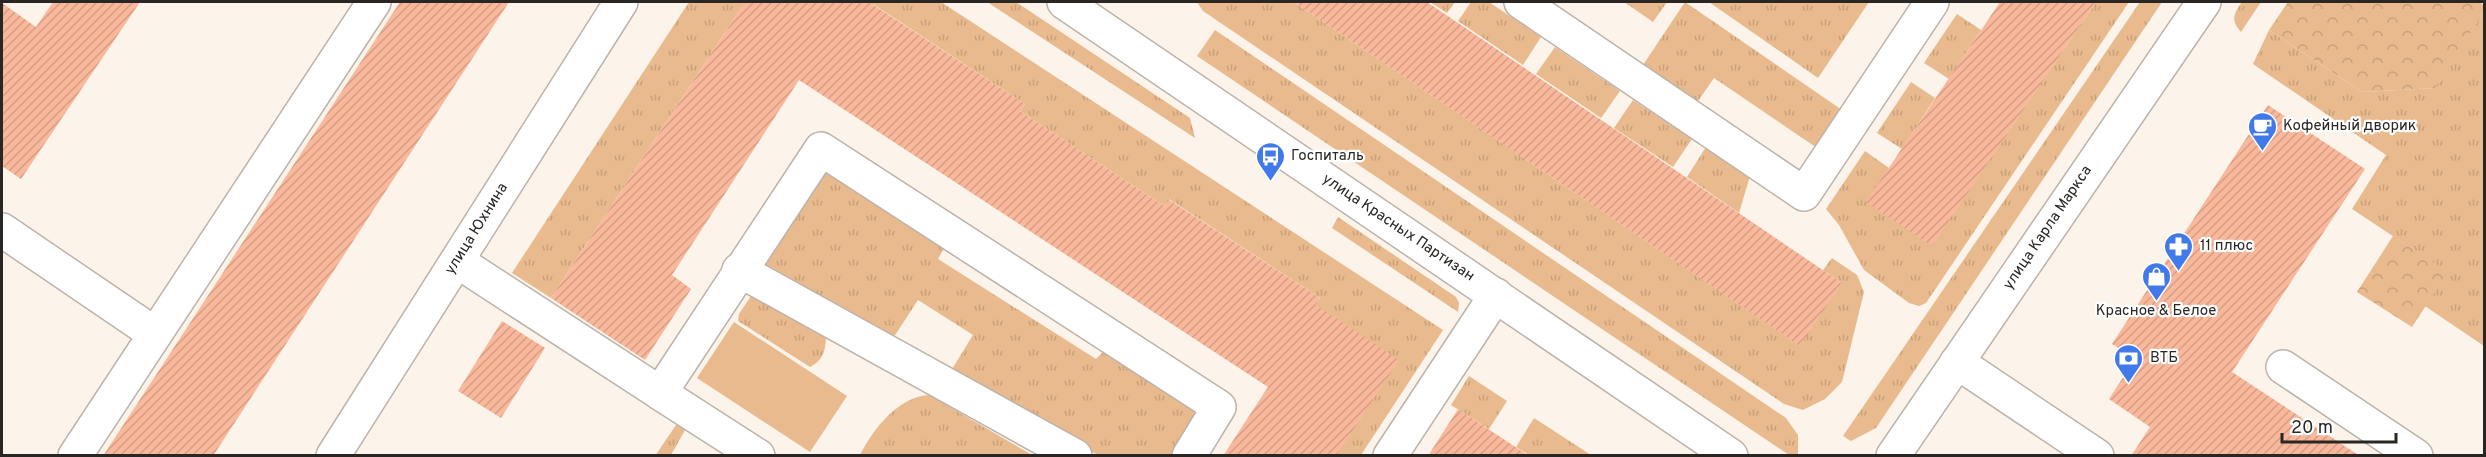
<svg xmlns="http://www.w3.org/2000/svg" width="2486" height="457" font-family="Overpass,sans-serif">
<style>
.grass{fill:url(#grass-tufts)}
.park{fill:url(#park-crowns)}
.pitch{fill:#e9ba8e}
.building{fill:url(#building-hatch)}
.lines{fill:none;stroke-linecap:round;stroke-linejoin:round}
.minor-casing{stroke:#bcb3ab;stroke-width:36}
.minor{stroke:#fff;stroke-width:33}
.labels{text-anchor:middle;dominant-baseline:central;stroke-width:4.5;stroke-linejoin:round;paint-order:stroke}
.poi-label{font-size:15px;fill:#292623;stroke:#fff;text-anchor:start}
.street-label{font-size:15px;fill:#292623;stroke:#fff}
</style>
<defs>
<pattern id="grass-tufts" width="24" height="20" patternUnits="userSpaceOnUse" patternTransform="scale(1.5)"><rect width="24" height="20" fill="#e9ba8e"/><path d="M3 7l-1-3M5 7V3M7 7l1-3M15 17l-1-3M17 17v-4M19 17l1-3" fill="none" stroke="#c8a07a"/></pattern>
<pattern id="park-crowns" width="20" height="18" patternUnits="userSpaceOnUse" patternTransform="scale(1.5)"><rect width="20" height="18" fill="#e9ba8e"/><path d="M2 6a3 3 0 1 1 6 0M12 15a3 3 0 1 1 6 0" fill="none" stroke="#c8a07a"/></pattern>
<pattern id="building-hatch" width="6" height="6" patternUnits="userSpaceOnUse" patternTransform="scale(1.5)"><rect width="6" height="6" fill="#f9b89b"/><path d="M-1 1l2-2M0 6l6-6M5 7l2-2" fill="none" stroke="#d59e85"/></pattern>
</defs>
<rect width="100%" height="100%" fill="#fcf3ea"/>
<g class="grass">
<path d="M689,2H745L551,298L512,273Z"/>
<path d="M853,2H941L1443,330L1361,455H1336L1316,305L1320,298L1169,199L1164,206L1020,111L1025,104L873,4L868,11Z"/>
<path d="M987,2H1016L1190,118L1195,138Z"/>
<path d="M1197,2H1294L1799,345L1842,283L1823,270L1832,258L1857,275L1864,292L1842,382L1825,399L1803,410L1784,404L1203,11Z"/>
<path d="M1430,2H1455L1447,13Z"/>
<path d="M1471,2H1489L1541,37L1523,65L1458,21Z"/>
<path d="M1624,2H1667L1653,22Z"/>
<path d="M1685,2L1845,112L1820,150L1714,78L1696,104L1641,68Z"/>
<path d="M1709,2H1869L1818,78Z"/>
<path d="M2096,2H2129L1926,303L1919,306L1909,303L1864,270L1839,225L1826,209L1865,151L1889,168L1932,245Z"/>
<path d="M2140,2H2162L1876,428L1851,441L1843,436Z"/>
<path d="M2242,2H2261L2241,32C2230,20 2234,13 2242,2Z"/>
<path d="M2484,12V346L2410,296L2432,262L2352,209L2386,155L2253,64L2269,30L2362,92L2434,88Z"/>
<path d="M1957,14L1981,30L1949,79L1924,63Z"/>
<path d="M1215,30L1786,418L1798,435V455H1789L1197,56Z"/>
<path d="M1555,47L1620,91L1601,118L1536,74Z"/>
<path d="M1911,82L1935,98L1902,149L1877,133Z"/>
<path d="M1633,100L1692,139L1673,167L1614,128Z"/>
<path d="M1706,147L1750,176L1739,213L1687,177Z"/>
<path d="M826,169L946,245L938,259L1096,359L1108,347L1194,410V419L1172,455H1098L949,374L973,335L918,300L890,343L752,267Z"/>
<path d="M1338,217L1456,297L1459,303L1458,312L1332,228Z"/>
<path d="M751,296H758L826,338C825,352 823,360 810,367L738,321L739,314Z"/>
<path d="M1469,376L1507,401L1489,429L1451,405Z"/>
<path d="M929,395L1032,455H860C873,429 898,397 929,395Z"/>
<path d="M1534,418L1591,455H1529L1516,447Z"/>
<path d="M678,422L685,430L671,455L655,456Z"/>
</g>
<g class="park">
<path d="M2288,2H2479L2484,5V12L2435,88L2362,92L2269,30Z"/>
<path d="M2393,236L2448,272L2412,327L2357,292Z"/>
</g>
<path class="pitch" d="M734,322L847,396L810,452L697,378Z"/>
<g class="building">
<path d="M53,2H140L21,179L2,166V3L36,27Z"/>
<path d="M400,2H509L213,456H103Z"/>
<path d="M745,2H869L1025,104L1020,111L1164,206L1168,199L1320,298L1316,305L1399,360L1336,456H1223L1268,387L799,80L672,275L691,289L645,360L551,298Z"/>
<path d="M1294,2H1427L1842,283L1800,346Z"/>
<path d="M2000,2H2096L1932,246L1866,202Z"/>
<path d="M2268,105L2365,169L2232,372L2360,456H2131L2150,427L2109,399L2135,359L2112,344Z"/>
<path d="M502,321L545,348L501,418L458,391Z"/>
<path d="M1458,409L1529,456H1428Z"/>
</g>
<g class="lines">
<defs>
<g id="minor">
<path d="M1064,2L1731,456"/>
<path d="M1521,2L1804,194L1932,2"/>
<path d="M2,230L155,334"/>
<path d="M457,261L660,393L821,149L1219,407L1189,456"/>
<path d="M739,270L1075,456"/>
<path d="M1957,362L2097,456"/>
<path d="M2283,367L2416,456"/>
<path d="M660,393L758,456"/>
<path d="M75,456L374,2"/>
<path d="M333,456L621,2"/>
<path d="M1390,456L1496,295"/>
<path d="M1893,456L2204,2"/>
</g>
</defs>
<use href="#minor" class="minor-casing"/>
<use href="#minor" class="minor"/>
</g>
<defs>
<symbol id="cafe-pin" viewBox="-11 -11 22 30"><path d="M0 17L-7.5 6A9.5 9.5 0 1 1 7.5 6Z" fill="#4279ea" stroke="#fff"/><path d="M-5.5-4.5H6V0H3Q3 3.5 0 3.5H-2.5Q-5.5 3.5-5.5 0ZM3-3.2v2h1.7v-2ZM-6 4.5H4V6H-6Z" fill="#fff"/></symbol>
<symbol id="bus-pin" viewBox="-11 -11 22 30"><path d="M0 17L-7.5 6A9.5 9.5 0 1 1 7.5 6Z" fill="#4279ea" stroke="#fff"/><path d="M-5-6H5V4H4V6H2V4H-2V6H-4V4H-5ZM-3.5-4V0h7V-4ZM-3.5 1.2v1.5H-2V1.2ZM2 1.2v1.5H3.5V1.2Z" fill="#fff"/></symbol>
<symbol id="pharmacy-pin" viewBox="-11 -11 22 30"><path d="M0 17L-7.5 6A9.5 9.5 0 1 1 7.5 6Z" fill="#4279ea" stroke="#fff"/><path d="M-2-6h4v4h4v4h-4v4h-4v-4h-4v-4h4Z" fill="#fff"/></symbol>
<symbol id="shop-pin" viewBox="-11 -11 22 30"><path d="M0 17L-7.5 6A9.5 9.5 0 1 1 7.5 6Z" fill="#4279ea" stroke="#fff"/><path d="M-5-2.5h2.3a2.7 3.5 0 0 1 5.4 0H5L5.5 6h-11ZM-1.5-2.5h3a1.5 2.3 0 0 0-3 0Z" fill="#fff"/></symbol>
<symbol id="bank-pin" viewBox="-11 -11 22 30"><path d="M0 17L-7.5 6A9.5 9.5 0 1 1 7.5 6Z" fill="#4279ea" stroke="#fff"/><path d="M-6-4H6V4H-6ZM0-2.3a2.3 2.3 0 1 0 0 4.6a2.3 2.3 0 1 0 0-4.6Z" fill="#fff"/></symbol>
</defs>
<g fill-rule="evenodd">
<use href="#cafe-pin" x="2246" y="110" width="33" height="45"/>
<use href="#bus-pin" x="1254" y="140" width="33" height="45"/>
<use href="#pharmacy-pin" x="2162" y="230" width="33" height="45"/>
<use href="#shop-pin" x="2140" y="260" width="33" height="45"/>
<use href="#bank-pin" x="2112" y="342" width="33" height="45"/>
</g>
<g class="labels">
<g class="poi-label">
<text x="2283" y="126">Кофейный дворик</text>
<text x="1291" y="156">Госпиталь</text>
<text x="2200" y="246">11 плюс</text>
<text x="2156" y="311" text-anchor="middle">Красное &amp; Белое</text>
<text x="2150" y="358">ВТБ</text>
</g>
<g class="street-label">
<text transform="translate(1398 228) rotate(34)">улица Красных Партизан</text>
<text transform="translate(2048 228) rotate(-56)">улица Карла Маркса</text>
<text transform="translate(477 229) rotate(-58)">улица Юхнина</text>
</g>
</g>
<rect width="2486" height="457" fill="none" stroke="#292623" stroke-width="6"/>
<path d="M2282 433v9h114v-9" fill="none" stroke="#292623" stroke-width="3"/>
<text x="2291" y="433" font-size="18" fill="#292623" stroke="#ffffff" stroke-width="4.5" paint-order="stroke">20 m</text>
</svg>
